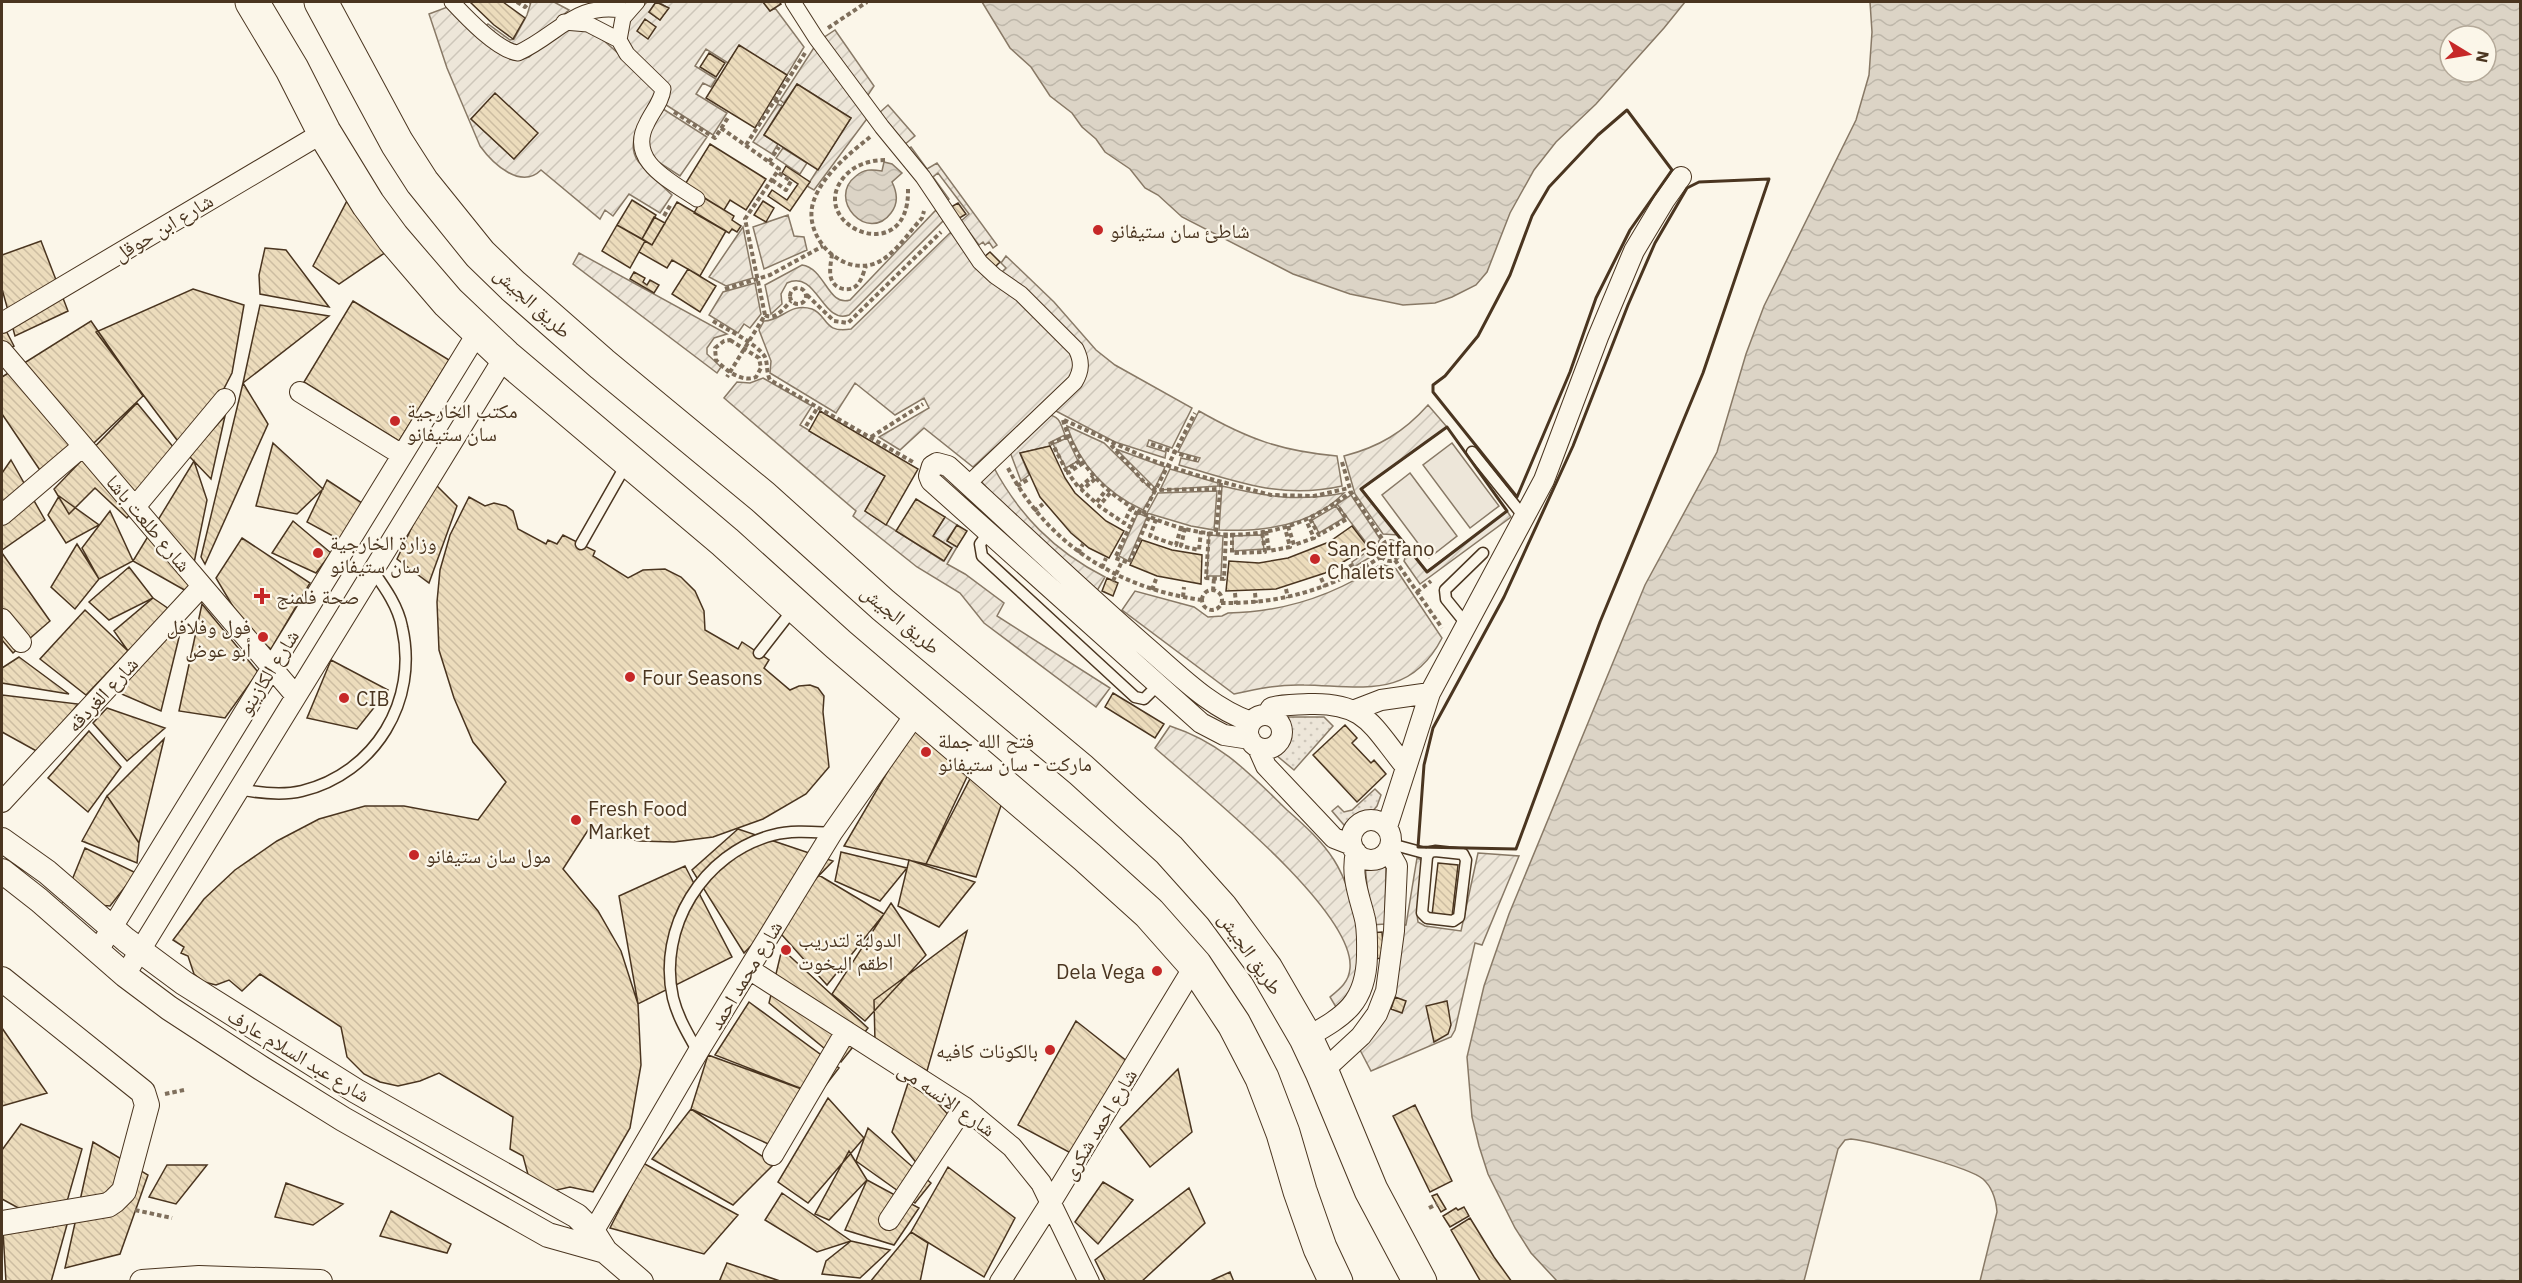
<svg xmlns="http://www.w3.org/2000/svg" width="2522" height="1283" font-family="'IBM Plex Sans','Noto Naskh Arabic',sans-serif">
<defs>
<pattern id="grass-dots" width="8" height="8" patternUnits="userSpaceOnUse" patternTransform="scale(1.5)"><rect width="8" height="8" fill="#ede6d9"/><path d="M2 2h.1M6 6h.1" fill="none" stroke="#cdc6ba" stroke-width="1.8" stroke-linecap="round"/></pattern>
<pattern id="garden-furrows" width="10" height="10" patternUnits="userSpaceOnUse" patternTransform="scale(1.5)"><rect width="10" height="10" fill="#ede6d9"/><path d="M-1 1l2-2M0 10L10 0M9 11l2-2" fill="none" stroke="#cdc6ba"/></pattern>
<pattern id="water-waves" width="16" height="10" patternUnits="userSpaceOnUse" patternTransform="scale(1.5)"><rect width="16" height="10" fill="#dcd4c6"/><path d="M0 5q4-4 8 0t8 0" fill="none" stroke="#beb7aa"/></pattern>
<pattern id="building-back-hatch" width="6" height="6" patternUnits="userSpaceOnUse" patternTransform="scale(1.5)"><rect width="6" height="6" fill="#ecdcbc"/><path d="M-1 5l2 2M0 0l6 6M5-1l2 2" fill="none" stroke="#ccbda1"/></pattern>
</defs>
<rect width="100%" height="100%" fill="#fbf6e9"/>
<path fill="url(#grass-dots)" stroke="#887966" stroke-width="1.5" d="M1287 717H1324L1333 726 1294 770 1276 755C1288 744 1289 732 1287 717Z
M1375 789 1381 795 1377 806 1371 813H1358L1348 826 1344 825 1332 811 1338 806 1344 812 1352 810Z"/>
<path fill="url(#garden-furrows)" stroke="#887966" stroke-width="1.5" fill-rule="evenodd" d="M531 2H554L569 10 523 48 517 49 485 27 488 24 510 40 514 39 527 15Z
M647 2H656L649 12 660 20 668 8 659 2H763L770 11 775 8 804 47 787 75 739 46 728 63 706 49 695 66 716 79 711 87 703 83 696 94 727 113 713 135 663 103 665 81 626 45 628 22Z
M450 6 522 59 529 57 558 31 567 28 595 33 652 83 656 92C647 110 623 141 638 161 647 173 661 184 672 195L660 213 629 194 613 216 605 210 600 219 541 170C521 190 493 164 480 146L447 68 429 14ZM495 94 537 133 514 159 471 119Z
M835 30 874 86 866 98 823 38Z
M815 46 869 116 814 190 807 186 851 118 797 84 784 103 780 100Z
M778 104 782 106 764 135 778 144 772 154 753 142Z
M888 105 915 136 904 145 878 114Z
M660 107 707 137 680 176 649 156V134Z
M911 147 927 169 937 163 997 245 993 248 989 242 985 245 983 242 979 245 961 221 969 214 938 173 933 177 949 199 946 201 908 149Z
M783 148 807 163 800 174 776 158Z
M939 210 944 218 943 221 849 315C822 325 817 269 787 283L781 294 782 304 771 314 765 285 802 265C825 268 828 307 850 300L935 211Z
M788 215 794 236 804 237 807 250 764 269 753 227Z
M743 227 753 278 726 286 709 277Z
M951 232 1073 355 1076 361 1069 380 973 467 924 428 900 450 879 437 929 408 924 398 895 415 855 383 836 413 770 373 771 361 759 330 764 321C782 321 790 302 812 309 828 315 823 334 851 329Z
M579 253 727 334 714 338 707 348V354L721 367 717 373 573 264Z
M1006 256 1054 302 1096 350 1115 365 1192 408 1172 448 1149 440 1147 446 1166 452 1165 458 1115 442 1052 409 1085 367 1001 273 1006 268 1001 263Z
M755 283 761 314 750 328 744 324 738 333 709 315 723 292Z
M763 378 812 406 800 425 885 476 865 511 943 561 951 548 933 536 945 517 957 525 947 540 957 547 947 564 965 574 1004 603 997 616 1110 688 1096 707 984 623 960 593 917 567 853 516 856 511 724 398 737 382 750 383Z
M1428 405 1447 427 1362 489 1398 535 1383 534 1355 494 1344 456C1379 447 1404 432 1428 405Z
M1199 411C1248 439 1281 451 1337 456L1342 486C1281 500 1237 481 1179 465L1181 458 1198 462 1200 458 1178 452Z
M1047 415C1060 415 1061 425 1065 435L1049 443 1050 446 1020 453 1029 475 1021 481 1010 452Z
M1067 426 1104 443 1154 492 1143 510C1106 493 1080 465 1067 426Z
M1067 438 1078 461 1066 468 1053 444Z
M1116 449 1165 467 1155 488Z
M993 466C1019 515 1054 551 1105 577L1094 596 1010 514 980 480Z
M1170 469 1218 483V486L1160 490Z
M1222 486C1269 497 1296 502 1344 493 1312 526 1263 532 1219 530Z
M1217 491 1214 530 1191 526 1147 513 1158 493Z
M1351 495 1380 539 1376 546 1377 553 1354 567 1352 562 1371 549 1337 504Z
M1336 506 1344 518 1319 533 1312 520Z
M1507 511 1511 517 1420 584 1404 561 1408 548 1427 571Z
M1138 513 1147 517 1128 561 1119 556Z
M1209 535 1223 536 1221 576H1207Z
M1262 535 1264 549 1233 551V536Z
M1381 564 1396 569 1442 638C1410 700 1362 686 1304 685 1280 684 1257 689 1234 694L1122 610 1135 591 1194 607 1208 617 1222 616 1228 613C1285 612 1334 596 1381 564Z
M1170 726C1222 743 1249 773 1287 810 1304 825 1322 841 1334 860 1348 882 1354 907 1358 933 1363 962 1358 987 1336 1007L1330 997C1340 989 1349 982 1350 968 1355 910 1199 787 1155 748Z
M1478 853 1519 856 1482 945 1475 943 1455 1030 1451 1037 1371 1071 1360 1050C1395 1013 1400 974 1401 925H1406L1417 858 1424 861 1417 915 1418 922 1425 926 1461 931Z
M1386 862 1385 924 1371 925 1365 865 1375 866Z"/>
<path fill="#ede6d9" stroke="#887966" stroke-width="1.5" d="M1452 443 1499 506 1470 528 1423 465Z
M1410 473 1457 536 1429 558 1382 495Z"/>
<path fill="url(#water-waves)" stroke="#887966" stroke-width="1.5" fill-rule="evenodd" d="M982 2H1685L1664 28 1596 104 1556 142 1534 170 1510 213 1487 272 1476 285 1452 297 1435 303 1403 305 1350 294 1293 274 1182 217 1158 195 1145 188 1130 169 1105 152 1096 139 1082 127 1072 113 1050 96 1031 67 1010 48Z
M1870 2H2520V1281H1980L1997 1212C1996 1200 1993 1188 1983 1179 1969 1167 1874 1142 1851 1139L1845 1140 1838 1149 1804 1281H1557L1531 1253 1515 1228 1488 1174 1479 1146 1472 1117 1467 1057 1484 986 1509 914 1645 585 1717 452 1746 354 1764 306 1856 120 1869 75 1872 32ZM2450 36H2486V72H2450Z
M884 162 892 164 902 173 892 182C897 192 899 203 891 213 868 244 826 199 856 176 864 169 871 169 882 171Z"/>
<path fill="url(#building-back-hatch)" stroke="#4a3520" stroke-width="1.5" d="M470 2H503L525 18 513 39 494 25Z
M656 2 669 8 660 20 649 12Z
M763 2H779L781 4 770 11Z
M645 19 656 27 648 39 637 31Z
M739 45 787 75 755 128 706 98Z
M709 53 725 63 716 77 700 67Z
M797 84 851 118 818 170 764 135Z
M495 93 538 133 514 159 471 119Z
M710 144 766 179 746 210 730 200 724 210 684 186Z
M786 166 810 182 790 211 768 196 772 190 787 200 798 184 782 173Z
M349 197 389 250 339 284 313 266Z
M703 197 734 216 732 220 741 226 737 232 732 229 729 233 694 213Z
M632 200 656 215 642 239 617 225Z
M763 201 774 208 766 222 754 215Z
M677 202 726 231 700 276 672 260 667 268 639 252 645 241 652 245Z
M958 203 966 214 958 219 951 207Z
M654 217 665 223 652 245 642 239Z
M617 225 645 241 630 268 602 251Z
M41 241 68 311 15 336 2 289V255Z
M265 248 286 250 329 307 260 294 259 275Z
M990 252 1000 262 994 268 984 257Z
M688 269 716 286 700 312 672 294Z
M634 272 645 278 643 282 647 285 650 280 659 285 654 293 630 279Z
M193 289 244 305 232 373 189 456 96 332Z
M353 301 449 360 399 441 304 382Z
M260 305 329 316 243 383Z
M91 321 143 396 50 485 2 414V377Z
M2 323 14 346 2 351Z
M243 383 268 424 205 564 201 557Z
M137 403 179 454 127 518 95 488 69 514 54 489Z
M820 411 918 469 886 525 865 511 885 476 809 431Z
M225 416 211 479 189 456Z
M273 443 323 489 297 514 256 506Z
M1050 446 1065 478 1075 493 1106 521 1124 531 1109 558 1089 548 1071 533 1040 497 1020 453Z
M11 460 45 520 2 550V473Z
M194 461 207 500 188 592 133 561Z
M327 480 362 503 342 541 307 522Z
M433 482 457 506 429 583 397 559Z
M59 496 99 525 66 543 48 515Z
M469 497 485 506 494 503 506 506 513 511 518 529 546 544 548 540 557 544 563 535 595 551 593 556 628 578 643 570 665 569 681 577 695 591 704 611 705 630 738 649 742 642 769 660 764 668 790 690 799 686 810 685 818 688 824 696 823 712 829 767 806 794 763 819 713 837 674 842 639 841 603 834 590 827 563 869 598 911 621 951 638 1004 641 1065 630 1128 593 1192 570 1187 548 1192 530 1182 523 1156 510 1149 513 1117 439 1073 420 1081 398 1086 380 1082 364 1074 347 1057 341 1027 260 974 242 991 229 980 216 985 204 982 194 974 188 956 181 953 184 947 173 940 204 899 235 870 277 841 319 819 365 806H404L478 820 506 782 473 742 454 698 439 650 437 602 440 570 450 535Z
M916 499 945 517 933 536 952 548 944 561 896 531Z
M110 511 133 561 99 579 82 548Z
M293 521 331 553 316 573 272 553Z
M957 525 967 531 957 547 947 541Z
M1352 526 1368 547 1325 573 1276 589 1226 591 1229 561 1259 563 1288 558 1329 542Z
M242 538 310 583 271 649 248 632 216 578Z
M1142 540 1172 550 1202 555 1201 584 1157 576 1130 565Z
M77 544 99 579 75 609 51 587Z
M2 553 50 621 13 653 2 640Z
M129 567 153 598 109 620 89 602Z
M1107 578 1118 583 1113 596 1102 591Z
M153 598 172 611 128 651 114 631Z
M202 604 258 672 225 718 179 711Z
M85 610 128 651 86 695 40 659Z
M183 621 161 711 117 692Z
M19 657 69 694 2 683V668Z
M331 660 388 690 357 729 307 718Z
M1113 693 1164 724 1155 738 1105 707Z
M2 695 78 704 40 753 2 732Z
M107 708 165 728 127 761 93 723Z
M919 718 973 764 926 864 844 846Z
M1345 725 1357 738 1352 743 1371 763 1374 760 1386 774 1357 802 1313 755Z
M89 731 121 767 88 812 48 778Z
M164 739 139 843 107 796Z
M973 773 1003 800 976 877 926 864Z
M107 796 139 843 137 863 82 841Z
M738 829 833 861 744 953 692 870Z
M85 848 136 873 110 906 63 902Z
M841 852 907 868 880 901 835 881Z
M909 860 975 882 939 927 898 906Z
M1438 863 1458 865 1452 917 1432 915Z
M685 866 732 957 638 1004 619 896Z
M817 874 884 914 827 985 781 934Z
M891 903 926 955 865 1021 832 994Z
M967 931 927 1071 875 1042 874 1000Z
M1382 932 1384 958 1372 959 1370 933Z
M782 949 868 1028 841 1062 769 1003Z
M1395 997 1406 1001 1402 1013 1391 1009Z
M1447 1001 1451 1025 1448 1034 1434 1042 1426 1006Z
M749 1002 839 1068 818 1095 715 1055Z
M1076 1021 1133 1066 1082 1159 1018 1125Z
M2 1028 47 1093 2 1106Z
M708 1055 818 1095 786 1152 691 1109Z
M1178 1069 1192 1132 1150 1167 1120 1128Z
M911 1074 954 1121 926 1175 892 1132Z
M828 1098 864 1138 808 1203 778 1182Z
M1415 1105 1452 1181 1430 1192 1393 1116Z
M691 1109 774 1164 733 1205 652 1159Z
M21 1124 82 1149 68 1198 53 1227 2 1199V1150Z
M868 1128 931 1183 915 1203 856 1161Z
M93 1142 148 1175 120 1254 65 1268Z
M849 1151 867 1180 829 1220 815 1214Z
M643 1163 738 1215 704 1254 610 1228Z
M167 1165H207L176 1204 149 1197Z
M948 1167 1015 1218 984 1277 911 1232Z
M867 1180 919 1208 894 1245 845 1230Z
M1103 1182 1133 1200 1098 1244 1075 1222Z
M286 1183 343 1204 313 1225 275 1217Z
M1189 1188 1205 1223 1141 1282H1106L1095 1260Z
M782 1193 851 1241 817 1252 765 1220Z
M1437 1194 1446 1209 1441 1212 1432 1196Z
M1464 1207 1469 1216 1450 1227 1443 1216 1456 1208 1458 1210Z
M391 1211 451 1244 447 1253 380 1236Z
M1470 1218 1494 1257 1512 1282H1481L1451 1230Z
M68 1221 51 1282H6L3 1231Z
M911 1232 928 1243 920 1282H870Z
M851 1241 890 1250 860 1278 822 1274 826 1261Z
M727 1263 783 1282H719Z
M1230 1272 1234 1282H1208Z"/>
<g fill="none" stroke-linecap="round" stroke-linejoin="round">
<defs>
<path id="service" d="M1472 452 1525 518
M988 533 980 544 982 556 1135 697 1144 699 1158 685
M581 544 627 463
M1467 625 1446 599 1445 590 1483 553
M759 653 794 608
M239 789C259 793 281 796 302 791 375 773 419 701 402 627 398 606 385 588 373 571
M1391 844 1428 854
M1435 851 1463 854 1466 860 1459 917 1453 921 1427 918 1422 913 1427 857 1430 852Z
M698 1052C688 1034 678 1018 673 998 657 928 703 853 773 835 792 830 812 832 832 833"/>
<path id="pedestrian" d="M452 2C466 17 498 51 518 53 560 34 575 0 628 11
M637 2 623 18 619 40 627 54 663 89C662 101 652 112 647 123 626 161 671 181 697 199
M793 2 816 38 882 127 923 177 980 262 995 276 1021 294 1076 349C1082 361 1082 370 1075 382L968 484
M564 22 588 24 619 40"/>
<path id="minor" d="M2 323 324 132
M2 351 296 696
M300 392 402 455
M135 507 225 399
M2 515 83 446
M2 619 21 642
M1355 710 1381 700 1430 693
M1267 715 1271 708C1283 704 1296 705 1309 704 1366 702 1372 726 1405 766
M1248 732a17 17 0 1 1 34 0a17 17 0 1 1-34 0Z
M1250 739 1224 735 1201 723 931 481 929 476 932 466 937 463 948 466C1014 526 1077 587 1144 645 1178 674 1209 707 1251 722
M1258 748 1266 766 1334 838 1352 845
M2 802 202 586
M1351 840a20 20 0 1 1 40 0a20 20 0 1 1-40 0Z
M1387 827 1430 693 1544 480 1598 337 1634 251 1664 201 1681 177
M97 952 478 332
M749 969 964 1107 1012 1147 1041 1183 1089 1282
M125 975 505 356
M1306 1038C1344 1016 1366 1004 1367 956 1367 942 1368 928 1364 915 1358 893 1351 874 1356 852
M1322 1072 1361 1036 1377 1014 1386 991 1394 931 1397 866 1388 850
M773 1155 846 1031
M889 1220 964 1107
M586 1244 698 1052 832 833 917 712
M1000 1282 1051 1202 1195 965"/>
<path id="tertiary" d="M2 840 47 872 126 940 184 983 356 1091 577 1216 593 1232 605 1251 641 1282
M2 871 39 900 125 975 169 1008 261 1068 343 1119 548 1235 605 1251
M2 979 143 1092 147 1105 124 1191 114 1201 108 1205 2 1223
M142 1282 199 1278 320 1282"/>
<path id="trunk" d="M252 2 292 69 324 132 368 204 393 238 448 302 505 356 725 542 838 644 1087 857 1149 913 1195 965 1234 1024 1262 1078 1283 1133 1300 1191 1320 1248 1336 1282
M321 2 397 143 422 182 480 254 513 286 602 364 763 497 883 605 1081 770 1169 850 1221 908 1266 969 1306 1038 1322 1072 1371 1190 1420 1282"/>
</defs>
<use href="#service" stroke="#4a3520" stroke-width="13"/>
<use href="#pedestrian" stroke="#4a3520" stroke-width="17"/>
<use href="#minor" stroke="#4a3520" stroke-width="22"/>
<use href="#tertiary" stroke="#4a3520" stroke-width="26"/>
<use href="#trunk" stroke="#4a3520" stroke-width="35"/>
<path stroke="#7f6f5c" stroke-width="4" stroke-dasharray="4.5 3" stroke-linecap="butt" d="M517 2 525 7 529 2
M828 28 867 2
M775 100 782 104
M674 112 715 138 729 116
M721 128 779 169 745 219 765 315 727 377
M870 137C849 154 821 176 813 203 803 237 842 277 876 263 894 256 909 232 922 218L924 211
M746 145 805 53
M885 160C870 160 854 165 844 177 804 225 910 271 908 189
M769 162 779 147
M772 180 786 190 791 181 777 172
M664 216 671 204
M832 254C831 262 829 271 831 278 834 290 851 293 858 284 862 279 864 271 866 266
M790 296a8 8 0 1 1 16 0a8 8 0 1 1-16 0Z
M725 289 770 275 823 246
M807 295 834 321 848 323 941 232
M765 315C775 321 784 308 791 301
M713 321C726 329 758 344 765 357 768 364 766 372 770 380L913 462
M730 340 759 358 761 368 756 377C742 383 725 370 716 360L715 348 724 341Z
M1063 420C1089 510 1196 552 1282 528 1308 521 1329 508 1351 492
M1064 420 1151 460 1196 475 1271 495 1314 496 1349 488
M806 426 818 407
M1068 436 1052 443 1066 470 1081 460
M871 437 923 404
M1151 444 1197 460
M1111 445 1144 482 1156 490 1220 489
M1342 462 1351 492 1385 543
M1083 463 1068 473 1079 488 1093 476
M1008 468C1047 544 1119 589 1202 600
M1095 479 1082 490 1096 503 1106 490
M1017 486 1029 479
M1110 493 1099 506 1124 523 1131 508
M1034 511 1043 504
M1137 511 1115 558 1129 563 1149 517
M1143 514 1195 413
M1156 519 1150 536 1176 545 1181 527
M1310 519 1319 535 1347 519 1336 504
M1288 526 1294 545 1314 538 1306 520
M1185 528 1181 546 1199 550 1201 531
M1266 531 1269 551 1290 547 1285 528
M1209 532 1206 578 1224 579 1226 533
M1216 532 1221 482
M1232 533V553L1265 552 1262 532
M1380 551a10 10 0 1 1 20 0a10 10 0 1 1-20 0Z
M1078 553 1083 544
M1395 560 1442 628
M1350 564 1355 573
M1102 568 1106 558
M1321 578 1325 587
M1113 581 1122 561
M1286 589 1288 598
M1152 590 1156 579
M1202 600a10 10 0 1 1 20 0a10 10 0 1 1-20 0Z
M1213 591 1214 578
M1417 592 1431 581
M1235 593 1236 604
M1255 593 1256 603
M1183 597 1184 587
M1221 603C1281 604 1332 589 1382 556
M165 1094 184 1090
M1429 1208 1437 1204
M135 1210 172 1218"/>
<use href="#service" stroke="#fbf6e9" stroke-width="10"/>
<use href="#pedestrian" stroke="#fbf6e9" stroke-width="15"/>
<use href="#minor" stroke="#fbf6e9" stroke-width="20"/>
<use href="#tertiary" stroke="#fbf6e9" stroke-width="24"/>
<use href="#trunk" stroke="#fbf6e9" stroke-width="33"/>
<path stroke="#4a3520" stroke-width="3" d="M1627 110 1672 170 1630 230 1596 298 1570 372 1517 497 1433 392V385L1445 376 1478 336 1510 275 1532 216 1549 187 1598 135Z
M1769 179 1703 373 1600 622 1516 849 1418 847 1424 765 1433 728 1504 597 1573 446 1628 305 1655 243 1687 188 1699 182Z
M1447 427 1507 511 1427 572 1361 489Z"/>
</g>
<g fill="#c62828" stroke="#fbf6e9" stroke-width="2">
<circle cx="1098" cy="230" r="6"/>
<circle cx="395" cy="421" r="6"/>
<circle cx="318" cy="553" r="6"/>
<circle cx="1315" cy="559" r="6"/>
<path d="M259 587h6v6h6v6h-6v6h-6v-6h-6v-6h6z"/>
<circle cx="263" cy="637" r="6"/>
<circle cx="630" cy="677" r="6"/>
<circle cx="344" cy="698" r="6"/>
<circle cx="926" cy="752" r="6"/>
<circle cx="576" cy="820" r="6"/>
<circle cx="414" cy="855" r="6"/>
<circle cx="786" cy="950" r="6"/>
<circle cx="1157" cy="971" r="6"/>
<circle cx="1050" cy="1050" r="6"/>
</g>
<g text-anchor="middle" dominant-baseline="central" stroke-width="4.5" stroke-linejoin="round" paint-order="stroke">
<g font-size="20" fill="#4a3520" stroke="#fbf6e9">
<text transform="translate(163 227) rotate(-31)">شارع ابن حوقل</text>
<text transform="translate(533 302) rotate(42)">طريق الجيش</text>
<text transform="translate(149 523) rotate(50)">شارع طلعت باشا</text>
<text transform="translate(901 619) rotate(40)">طريق الجيش</text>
<text transform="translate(268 672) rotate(-58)">شارع الكازينو</text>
<text transform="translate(102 694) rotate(-47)">شارع الغردقه</text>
<text transform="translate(1251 953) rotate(55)">طريق الجيش</text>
<text transform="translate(745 975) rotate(-59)">شارع محمد احمد</text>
<text transform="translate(299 1055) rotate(31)">شارع عبد السلام عارف</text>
<text transform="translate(947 1099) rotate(35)">شارع الانسه مى</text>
<text transform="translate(1099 1124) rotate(-59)">شارع احمد شكرى</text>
</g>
<g font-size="20" fill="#4a3520" stroke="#fbf6e9" text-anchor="start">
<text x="1110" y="230">شاطئ سان ستيفانو</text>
<text x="407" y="410">مكتب الخارجية<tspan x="407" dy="23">سان ستيفانو</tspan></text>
<text x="330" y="542">وزارة الخارجية<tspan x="330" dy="23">سان ستيفانو</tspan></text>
<text x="1327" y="548">San Setfano<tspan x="1327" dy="23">Chalets</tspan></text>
<text x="276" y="596">صحة فلمنج</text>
<text x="251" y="626" text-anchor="end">فول وفلافل<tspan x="251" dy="23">أبو عوض</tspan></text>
<text x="642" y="677">Four Seasons</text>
<text x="356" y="698">CIB</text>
<text x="938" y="740">فتح الله جملة<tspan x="938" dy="23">ماركت - سان ستيفانو</tspan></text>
<text x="588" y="808">Fresh Food<tspan x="588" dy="23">Market</tspan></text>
<text x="426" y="855">مول سان ستيفانو</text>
<text x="798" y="939">الدولبة لتدريب<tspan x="798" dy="23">اطقم اليخوت</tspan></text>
<text x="1145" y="971" text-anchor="end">Dela Vega</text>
<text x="1038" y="1050" text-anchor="end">بالكونات كافيه</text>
</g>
</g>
<rect width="2522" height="1283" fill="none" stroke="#4a3520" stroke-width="6"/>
<g transform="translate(2468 54) rotate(101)"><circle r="28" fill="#fbf6e9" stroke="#b4a999" stroke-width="1.5"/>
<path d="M0-4.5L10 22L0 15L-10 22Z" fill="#c62828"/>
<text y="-9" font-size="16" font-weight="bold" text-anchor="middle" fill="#4a3520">N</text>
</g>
</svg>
